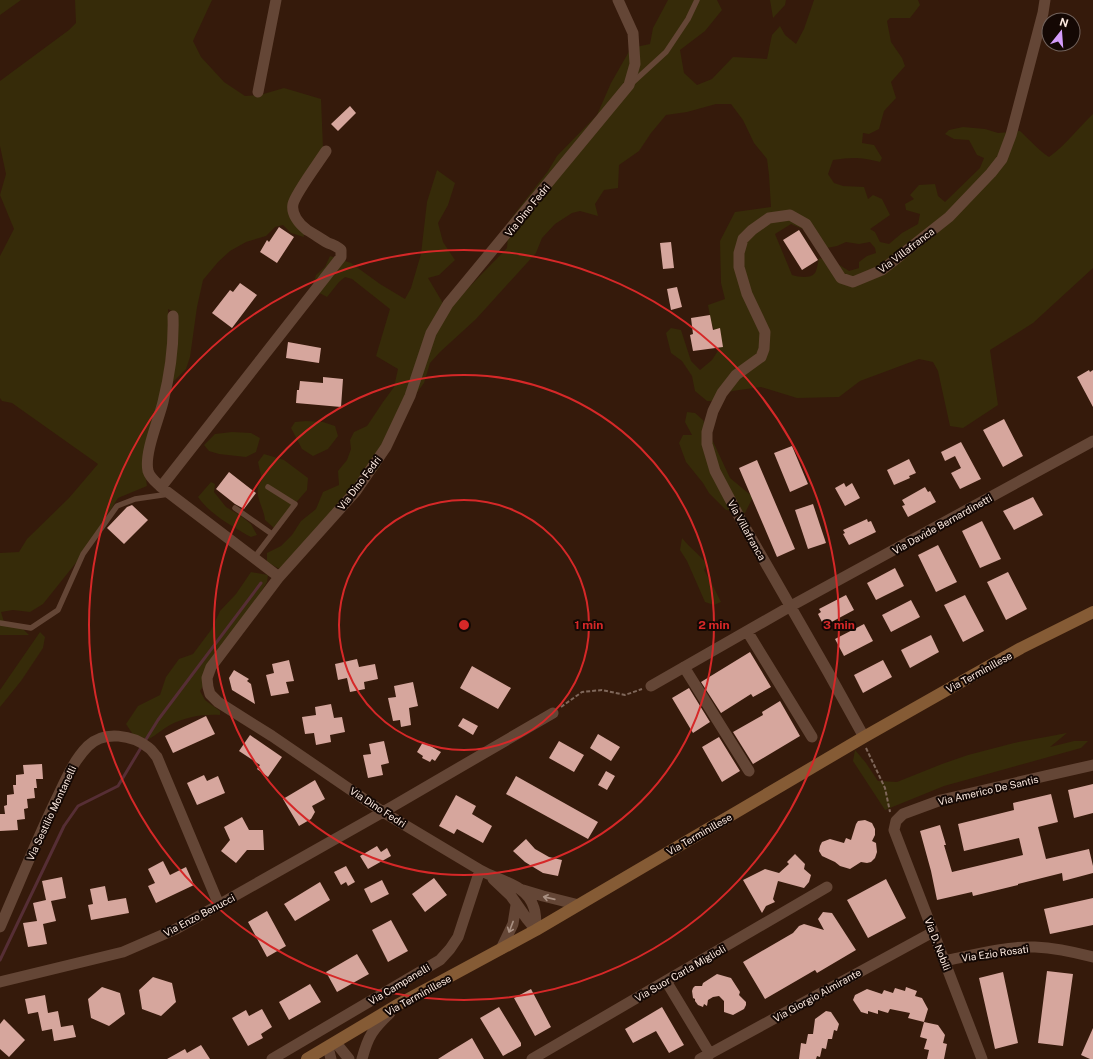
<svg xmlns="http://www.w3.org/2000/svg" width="1093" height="1059" font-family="'Public Sans',sans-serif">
<rect width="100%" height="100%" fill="#351a0b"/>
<path fill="#362b09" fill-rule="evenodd" d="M0 0H21L0 15Z
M75 0H212L193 41 201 57 224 82 245 96 260 95 284 88 321 99 323 148 292 199 303 229 304 237 291 233 283 225 275 227 266 236 246 242 230 251 218 262 203 280 197 307 190 357 186 369 171 384 174 312 168 309 169 335 162 388 145 472 147 486 118 498 83 554 43 604 30 612 13 610 1 612 4 622 19 625 29 635H0V553L19 552 27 539 69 498 98 464 12 403 2 401 0 398V256L14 229 0 195 6 174 0 146V81L69 30 76 23Z
M668 0H717L722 10 705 31 680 50 684 73 697 85 712 79 733 57 767 59 772 35 780 26 785 35 796 44 804 29 814 0H918L920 5 910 18H890L887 21 891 42 902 58 905 66 891 82 896 98 884 111 879 129 869 134 863 133 862 143 874 145 882 158 880 162C861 157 852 157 833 160L828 174 834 183 843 186 864 187 868 199 873 195 882 199 890 215 870 229 875 232 880 242 889 244 902 233 918 224 920 214 906 210 905 204 914 199 910 195 919 185 935 184 938 196 945 202 980 168 984 158 977 155 969 140 954 139 945 134 949 130 963 127 985 129 998 133 1020 131C1030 140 1038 150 1049 157 1066 145 1078 128 1093 114V268L1033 323 990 350 998 405 963 428 950 426 938 371 933 362 919 359 860 381 839 397 797 398 761 387 732 391 714 401H707L695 391 692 376 682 361 671 353 666 333 671 328 681 330 691 361 700 370 712 360 721 346 711 322 708 305 725 299 721 283 720 241 735 212 771 207 769 175 767 159 754 143 743 120 731 104H716L687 112 666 115 651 133 639 151 619 165 618 188 604 190 595 204 598 216 580 211 572 213 555 224 542 238 536 253 476 319 440 352 430 363 424 383 403 411 383 443 380 467 371 477 283 571 267 562V553L281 546 292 535 301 521 316 509 323 492 339 485 338 471 347 460 351 449 350 440 354 432 367 426 383 402 394 387 398 369 376 356 390 309 352 279 345 277 339 282 327 297 312 289 316 275 325 267 330 256 351 263 380 284 405 299 411 288 421 254 427 202 437 170 455 183 448 205 438 223 443 242 455 260 439 275 428 278 447 310 507 248 509 221 548 171 557 156 597 115 611 83 631 48 650 44 653 28ZM791 224 803 229 827 248 837 246 846 242 859 244 870 242 875 248 876 253 867 256 859 262V268L849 271 833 261 819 258C818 262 817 270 815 273 810 279 799 277 792 275L775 234Z
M770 0H786L785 5 773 18Z
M687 412 695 413 703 420 730 478 753 497 745 513 726 510 709 493 703 483 686 462 679 443 683 435H692L685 422Z
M306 421 323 422 335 426 338 436 328 449 313 456 302 449 291 428 295 422Z
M232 432 251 433 260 438 256 452 246 457 219 454 209 451 204 445 215 434Z
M264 454 284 460 308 478 307 490 274 528 265 520C264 506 251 493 262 480L258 462Z
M211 482 215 484 214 492 226 507 241 516 251 524 257 535 251 537 247 535C230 525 210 514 198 497Z
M682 538C690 548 699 554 707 564L704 570 711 582 721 602 714 605 705 602 687 561 680 550Z
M251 572 268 575 267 582 200 691 205 700 220 711V715C203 714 185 717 170 725 163 729 156 735 149 739L134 736 126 724 138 706 160 695 166 677 179 659 193 654 211 630 220 611 236 594Z
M40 632 45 637 43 648 21 681 0 707V690Z
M1067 733 1050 747 1074 741H1088L1081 748 944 786 885 810 853 761 855 750 866 763 878 781 897 782 942 764 968 755 1014 743Z"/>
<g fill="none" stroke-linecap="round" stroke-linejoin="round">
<path stroke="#562e35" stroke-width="3" d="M145 741 158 720 261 583
M0 960 64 826 78 806 118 786 142 746"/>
</g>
<path fill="#d6a69d" d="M350 106 356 113 338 131 331 124Z
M279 227 294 237 277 263 260 252 267 240 269 242Z
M799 230 818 260 802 270 783 240Z
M671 242 674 268 663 269 660 243Z
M240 283 257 295 232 328 212 313 230 290 233 292Z
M677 287 682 307 671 310 667 289Z
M710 315 713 330 720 328 723 347 693 351 690 335 693 334 691 318Z
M288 342 321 348 319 363 286 358Z
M1089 370 1090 372 1093 370V407L1077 377Z
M323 377 343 379 341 407 296 403 297 390H299L300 381 323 383Z
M1004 419 1023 456 1003 467 983 430Z
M961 442 981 479 960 489 951 473 961 468 955 456 945 461 941 452Z
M792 446 808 484 790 492 774 453Z
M909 459 916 473 909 476 910 478 894 485 887 470Z
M757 460 795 549 777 557 739 468Z
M229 472 256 493 244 509 235 504 216 489Z
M844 483 846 487 852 483 860 498 845 506 835 488Z
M925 487 928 492 930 491 936 502 908 517 902 506 905 505 902 500Z
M1033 497 1043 515 1014 530 1003 511Z
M813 504 826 543 808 549 795 510Z
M132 505 148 520 124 544 107 528 127 507Z
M867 519 868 522 871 521 876 532 849 545 843 534 845 533 843 530Z
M982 521 1001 559 980 568 962 531Z
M938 545 957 582 936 592 918 555Z
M895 568 904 586 876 600 867 583Z
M1008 572 1027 609 1006 620 987 582Z
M846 595 854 610 824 626 818 614 821 612 819 609Z
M965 595 984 631 963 642 944 605Z
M911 600 920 617 891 632 882 615Z
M864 624 873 641 844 656 835 639Z
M931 635 939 652 910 668 901 650Z
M750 652 771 687 753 697 751 694 721 713 701 682Z
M357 659 359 667 375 664 378 679 364 682 365 689 350 692 347 678 338 680 335 664Z
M289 660 294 681 286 682 289 693 271 696 266 675 274 673 272 664Z
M883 660 892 677 863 693 854 675Z
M472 666 511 688 498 709 460 688Z
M234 670 249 679 247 681 251 684 255 704 232 690 229 678Z
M413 682 418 706 409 708 411 725 401 727 400 720 393 721 388 698 396 697 394 686Z
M689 688 710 722 693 733 672 698Z
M780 701 800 736 753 764 733 732 763 715 762 712Z
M331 704 334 718 342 717 345 732 330 735 331 742 316 745 314 733 305 734 302 717 316 715 315 707Z
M206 716 215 734 173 753 165 736Z
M463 718 478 726 473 735 458 726Z
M598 734 620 747 611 761 590 748Z
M250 735 282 757 268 777 257 769 260 765 239 751Z
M719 737 740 771 722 782 702 747Z
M384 741 389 763 381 765 383 775 368 778 363 755 371 754 369 744Z
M559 741 584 755 574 772 549 758Z
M423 742 441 752 435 761 432 759 430 762 422 758 423 756 417 752Z
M42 764 43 779H36L37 788H34L35 798 27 799 28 808 24 809 25 819 17 820 18 830 0 831V814H5L4 806 7 805V795L14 794 13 785H16V775L24 774 23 765Z
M606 771 615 776 607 790 598 785Z
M204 775 207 781 218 776 225 793 197 805 187 783Z
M516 776 598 822 588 839 506 794Z
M315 780 325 799 312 806 315 812 311 819 299 826 283 799Z
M1093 784V813L1074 818 1068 790Z
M1051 794 1058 822 1038 827 1046 859 1089 849 1093 866V873L1063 881 1062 873 1018 884V885L973 896 972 892 937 900 931 871 920 831 940 825 946 845H944L952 872 1023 855 1019 838 964 851 958 824 1014 810 1013 803Z
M456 795 476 806 472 814 492 826 483 843 457 829 454 834 439 826Z
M242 817 249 830H263L264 850H247L236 863 221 851 230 840 224 827Z
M865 820 872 823 875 829V835L872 841 876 843 877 852 875 858 871 862 867 863 861 862 850 869 840 866 835 862 822 856 819 851 820 846 822 842 830 839 844 843 846 838 851 840 856 824 858 821Z
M526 839 535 849 549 857 562 860 558 876 543 873 525 862 513 851Z
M377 846 381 852 387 848 391 856 368 869 360 856Z
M795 854 805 864 804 869 811 875 809 882 804 888 778 881 773 899 775 902 766 906 762 913 743 880 765 869 779 873 789 864 787 862Z
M163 861 170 875 186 867 194 885 156 903 148 886 155 883 148 869Z
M346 866 355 882 348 886 346 882 341 885 334 872Z
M62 877 66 898 51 901 56 921 43 924 47 944 28 947 23 923 37 921 33 903 46 900 42 881Z
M434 878 447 895 425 912 412 894Z
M886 879 906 918 868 938 847 900Z
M382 880 389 894 371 903 364 889Z
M320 882 330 900 295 921 284 904Z
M105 886 108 901 126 898 129 913 91 920 88 905 93 904 90 889Z
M1093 898V925L1050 934 1044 909Z
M267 911 286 946 267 957 248 922Z
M823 912 832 913 856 950 817 973 815 970 765 999 743 962 793 933 799 926 804 924 824 930 818 919Z
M391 920 408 951 388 962 372 930Z
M357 954 369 974 337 992 326 972Z
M1047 971 1073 974 1063 1046 1038 1043Z
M1003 972 1018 1043 995 1049 979 978Z
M717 974 731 978 740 992 739 995 746 1002V1005L744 1009 733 1015 724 1012V1001L719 996 713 997 708 1000 707 1006 704 1004 703 1007 698 1005 695 1001V999L693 998 692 991 693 988 695 986H702L703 983Z
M153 977 172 983 176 1002 161 1016 142 1009 139 990Z
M310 984 321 1002 289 1020 279 1002Z
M102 987 120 993 125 1014 109 1026 91 1018 88 999Z
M906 987 917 991 915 996 922 998 928 1009 924 1022 938 1025 945 1035 943 1043 947 1044 944 1059H927L929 1050 924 1049 927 1039 920 1037 924 1022 908 1018 910 1013 890 1009 888 1013 878 1010V1014L868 1011V1014L861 1012 853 1000 855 995 867 989 882 994 884 990 893 993 895 988 905 991Z
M531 989 551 1027 535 1036 514 998Z
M45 995 48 1013 58 1011 61 1027 73 1025 76 1037 54 1041 52 1029 42 1031 38 1012 28 1014 25 999Z
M499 1007 521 1043V1046L503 1056 480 1018Z
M662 1007 684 1045 669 1053 656 1031 633 1043 625 1029Z
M262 1009 272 1027 261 1034 263 1038 248 1046 232 1018 246 1010 249 1016Z
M826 1011 831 1012 839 1024 837 1031 834 1030 832 1039H828L826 1049 822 1048 820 1057 817 1056 816 1059H799L801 1043 806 1044 808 1034H813L815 1019Z
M4 1019 25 1040 9 1057 0 1049V1024Z
M1093 1028V1059H1090L1081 1055Z
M472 1038 484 1059H438L449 1052Z
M201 1045 210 1059H167L185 1049 187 1053Z"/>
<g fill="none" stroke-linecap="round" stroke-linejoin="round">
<path stroke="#7f675a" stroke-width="2" stroke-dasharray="4 2" stroke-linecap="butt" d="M561 707 582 692 602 690 625 695 642 689
M866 748 885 788 890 812"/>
<path stroke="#644636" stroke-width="5.5" d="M631 84 666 52 688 19 697 0
M235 508 272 534
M254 558 295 504 268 487
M0 623 31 628 58 610 83 554 117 506 135 499 169 494"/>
<path stroke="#644636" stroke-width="11" d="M258 92 276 0
M173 316C174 344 170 374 163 402 159 419 144 453 148 471 150 478 156 482 161 487L279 577
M161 487 341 257V250C337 246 334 245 328 243 321 239 314 234 307 230 299 224 291 214 293 204 295 194 319 162 326 151
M747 631 812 737
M684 667 749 771
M651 686 791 606 1093 441
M864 737 828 672 742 522 715 471 707 444V432L713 411 722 393 736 375 761 357 764 349 765 332 747 294 739 267V253L743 239 752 230 769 218 790 215 806 224 841 278 853 282 882 270 949 217 991 173 1002 159 1011 135 1043 13 1045 0
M493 879 511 896 527 919 536 930
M523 890 543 896 579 905
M0 927C18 886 35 844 54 804 64 784 72 762 88 746 104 730 133 735 149 748 152 750 154 754 157 757L219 905
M536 930C536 923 536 914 534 908 527 884 499 881 480 870L383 812 272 736 218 702 210 694 208 687 207 678 211 667 279 577 356 491 386 447 410 396 431 333 448 304 629 85 635 64 633 33 618 0
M501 949 513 924 516 905
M944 961C973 955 1007 946 1035 947 1055 948 1074 952 1093 957
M666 981 710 1054
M0 982 123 952 176 929 383 812 553 713
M336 1043 349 1059
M328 1047 331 1059
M272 1059 440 960 450 949 458 937 480 870
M362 1059C368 1036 373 1029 390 1013
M532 1059 827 887
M700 1059 933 932
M982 1059 894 830 896 821 903 814 941 800 1093 765"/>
<path stroke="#855b35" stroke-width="12" d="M307 1059 399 1004 536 930 864 737 1021 648 1093 612"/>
</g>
<defs><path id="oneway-shaft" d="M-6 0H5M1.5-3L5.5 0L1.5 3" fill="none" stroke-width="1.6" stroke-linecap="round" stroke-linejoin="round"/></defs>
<g stroke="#a99082">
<use href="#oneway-shaft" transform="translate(549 898) rotate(-167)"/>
<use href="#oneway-shaft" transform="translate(511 927) rotate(111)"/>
</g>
<g fill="none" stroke="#d62828" stroke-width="2">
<circle cx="464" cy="625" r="125"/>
<circle cx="464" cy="625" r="250"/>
<circle cx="464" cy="625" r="375"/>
</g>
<g text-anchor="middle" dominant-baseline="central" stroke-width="4" stroke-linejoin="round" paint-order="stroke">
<g font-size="10" fill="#fdeae0" stroke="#140804">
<text transform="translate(527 210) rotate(-51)">Via Dino Fedri</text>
<text transform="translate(906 250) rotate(-37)">Via Villafranca</text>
<text transform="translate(359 483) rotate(-53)">Via Dino Fedri</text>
<text transform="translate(942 524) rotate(-29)">Via Davide Bernardinetti</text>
<text transform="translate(747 530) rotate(61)">Via Villafranca</text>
<text transform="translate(979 672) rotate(-29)">Via Terminillese</text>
<text transform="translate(988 790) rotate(-13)">Via Americo De Santis</text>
<text transform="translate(378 807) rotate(33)">Via Dino Fedri</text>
<text transform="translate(51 813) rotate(-65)">Via Sestilio Montanelli</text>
<text transform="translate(699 834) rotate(-30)">Via Terminillese</text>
<text transform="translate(199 915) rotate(-28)">Via Enzo Benucci</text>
<text transform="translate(938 944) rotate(69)">Via D. Nobili</text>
<text transform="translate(995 953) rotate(-8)">Via Ezio Rosati</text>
<text transform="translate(680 973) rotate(-30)">Via Suor Carla Miglioli</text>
<text transform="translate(399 984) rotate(-31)">Via Campanelli</text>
<text transform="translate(418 995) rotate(-29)">Via Terminillese</text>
<text transform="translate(817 995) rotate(-29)">Via Giorgio Almirante</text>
</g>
</g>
<circle cx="464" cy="625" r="6" fill="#d62828" stroke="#140804" stroke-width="2"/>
<g font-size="12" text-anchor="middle" font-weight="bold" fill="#d62828" stroke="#140804" stroke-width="4" stroke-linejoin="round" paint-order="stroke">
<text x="589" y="629">1 min</text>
<text x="714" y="629">2 min</text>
<text x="839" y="629">3 min</text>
</g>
<g transform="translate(1061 32) rotate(17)"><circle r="19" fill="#140804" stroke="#71625c"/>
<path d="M0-3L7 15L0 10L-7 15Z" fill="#d49cfb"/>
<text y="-6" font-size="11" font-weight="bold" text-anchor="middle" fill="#fdeae0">N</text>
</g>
</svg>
